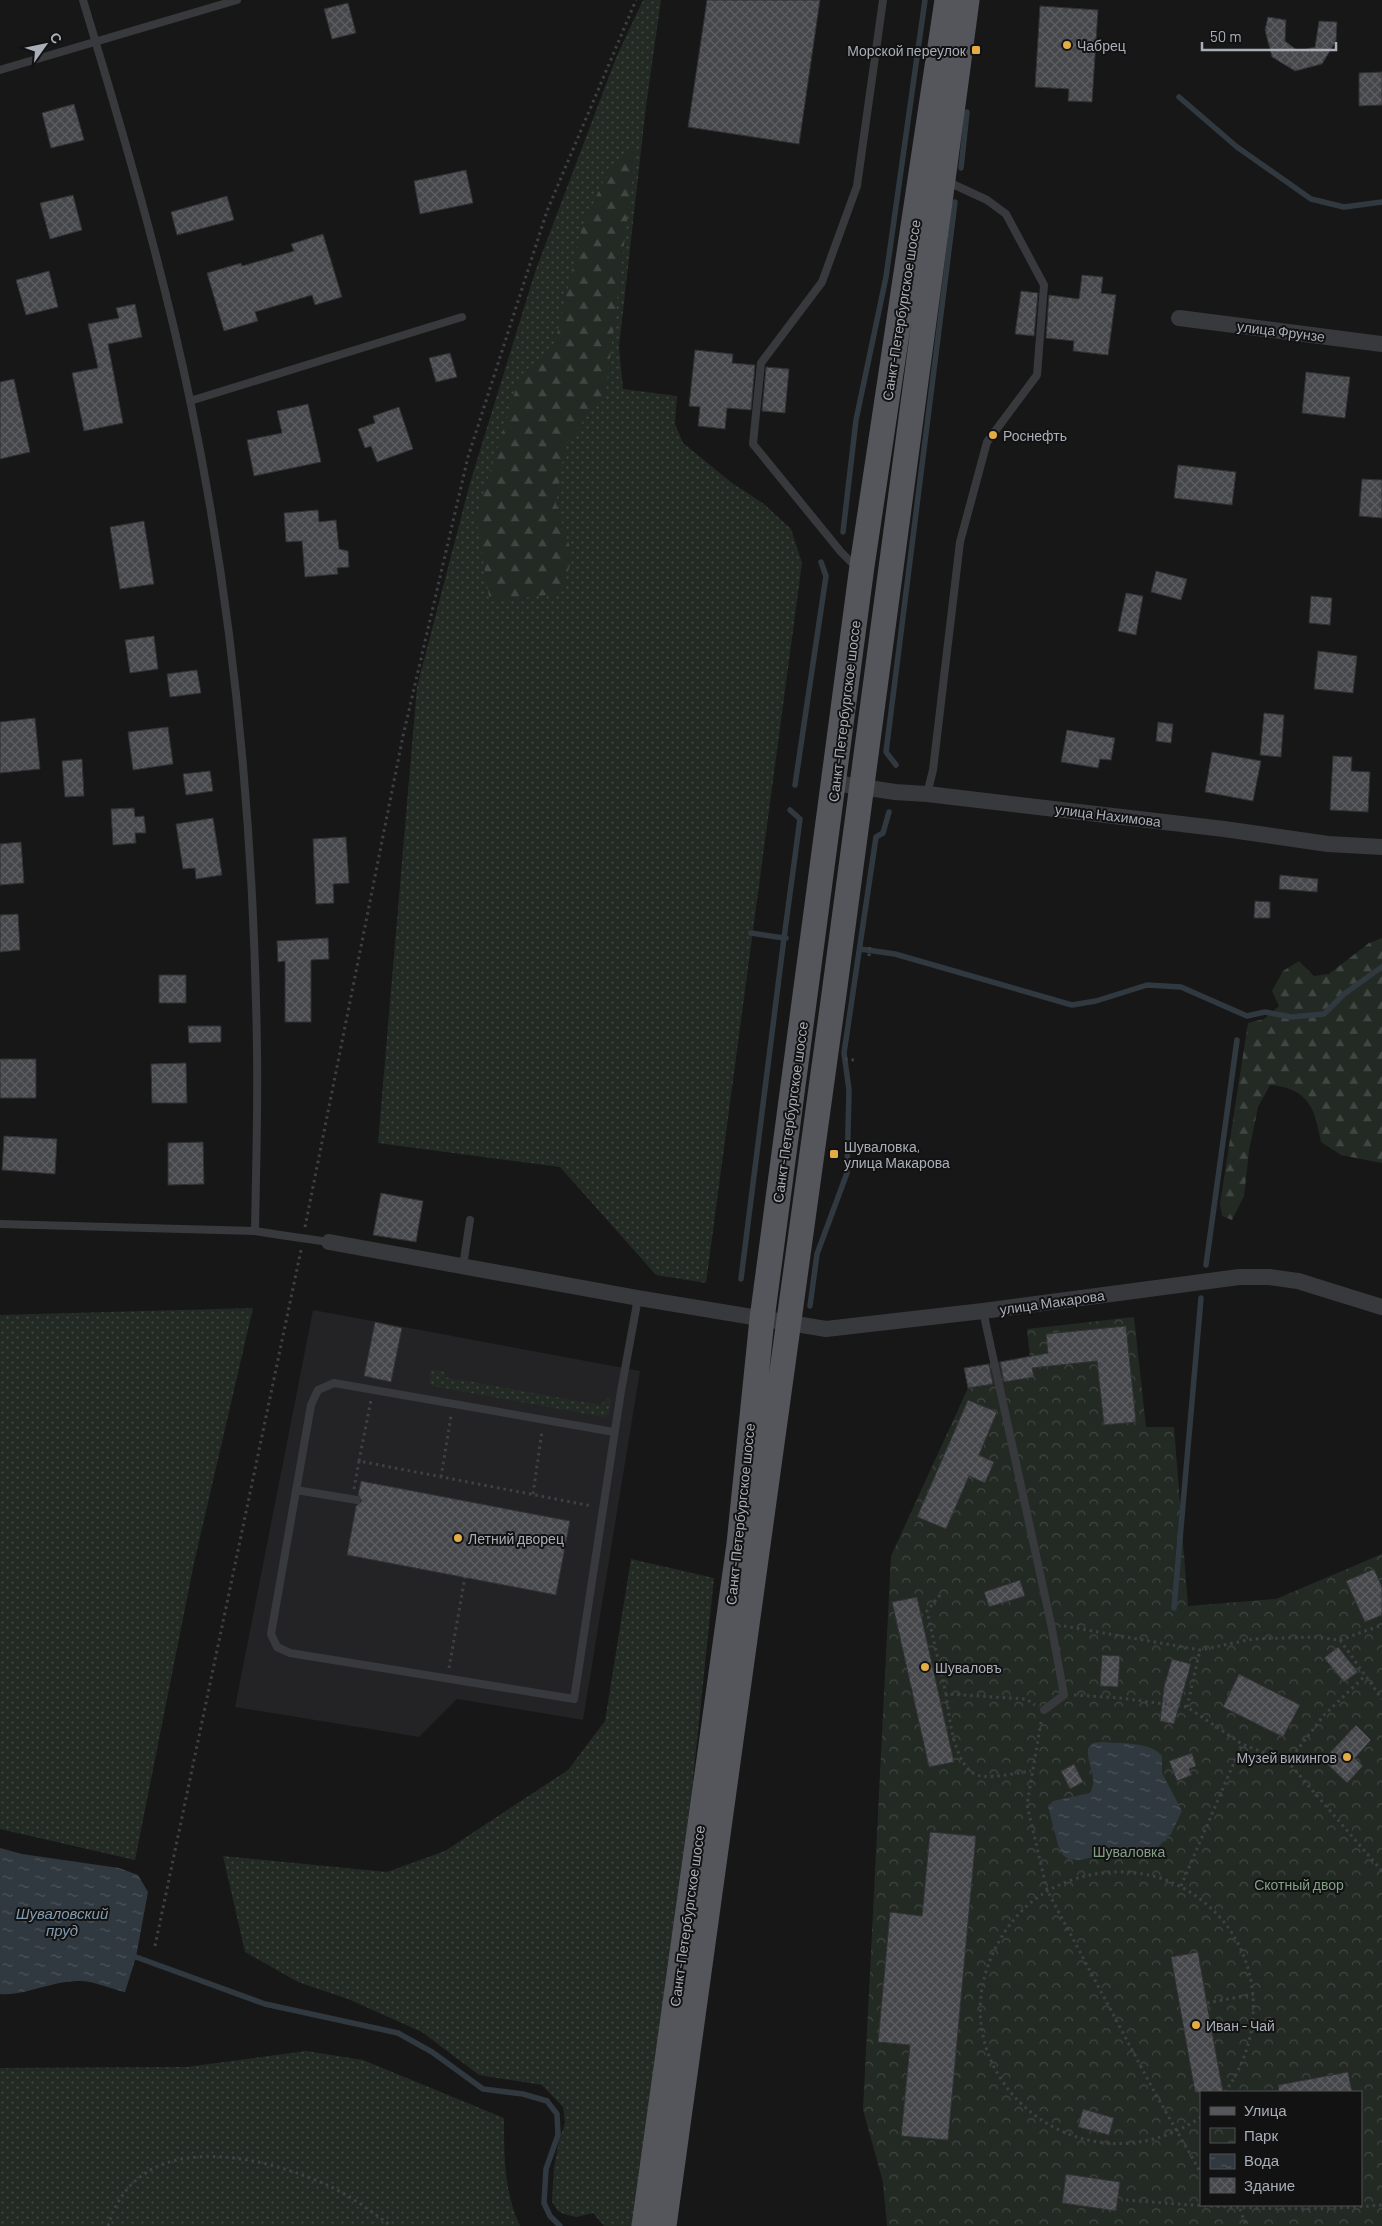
<svg xmlns="http://www.w3.org/2000/svg" width="1382" height="2226" font-family="Barlow,sans-serif">
<defs>
<pattern id="grass-dots" width="8" height="8" patternUnits="userSpaceOnUse" patternTransform="scale(1.25)"><rect width="8" height="8" fill="#232a24"/><path d="M2 2h.1M6 6h.1" fill="none" stroke="#404642" stroke-width="1.8" stroke-linecap="round"/></pattern>
<pattern id="forest-firs" width="22" height="20" patternUnits="userSpaceOnUse" patternTransform="scale(1.25)"><rect width="22" height="20" fill="#232a24"/><path d="M5 1l3.5 6h-7zM16 11l3.5 6h-7z" fill="#404642"/></pattern>
<pattern id="park-crowns" width="20" height="18" patternUnits="userSpaceOnUse" patternTransform="scale(1.25)"><rect width="20" height="18" fill="#232a24"/><path d="M2 6a3 3 0 1 1 6 0M12 15a3 3 0 1 1 6 0" fill="none" stroke="#404642"/></pattern>
<pattern id="water-ripples" width="26" height="14" patternUnits="userSpaceOnUse" patternTransform="scale(1.25)"><rect width="26" height="14" fill="#313940"/><path d="M2 4q2-2 4 0t4 0M15 11q2-2 4 0t4 0" fill="none" stroke="#4c5359"/></pattern>
<pattern id="building-cross-hatch" width="8" height="8" patternUnits="userSpaceOnUse" patternTransform="scale(1.25)"><rect width="8" height="8" fill="#46474b"/><path d="M0 0l8 8M0 8l8-8" fill="none" stroke="#5e5f63"/></pattern>
</defs>
<rect width="100%" height="100%" fill="#171718"/>
<path fill="#232325" d="M313 1310 640 1371 583 1720 457 1699 419 1737 235 1707Z"/>
<path fill="url(#grass-dots)" d="M643 0H661L646 106 619 347 623 389 677 396 675 424 683 443 732 483 764 504 791 529 802 563 706 1283 656 1275 560 1167 378 1143 417 687 470 483 535 272 616 58Z
M253 1308 194 1563 135 1860 0 1829V1315Z
M431 1369 445 1372V1377L600 1405 608 1398 611 1399 609 1414 604 1417 432 1386 429 1382Z
M631 1559 714 1578 692 1789 635 2226H604L593 2213 576 2217 564 2214 558 2211 552 2202 554 2167 559 2141 565 2123 563 2107 542 2085 479 2075 422 2032 348 1999 298 1982 245 1952 223 1856 387 1872 445 1851 568 1770 605 1721Z
M306 2051 363 2060 504 2118C504 2154 504 2193 520 2226H0V2068L187 2067Z"/>
<path fill="url(#forest-firs)" d="M637 140 606 390 565 446 556 504 573 557 560 593 490 602 476 517 520 376 555 343 582 227 603 182Z
M1382 938V1163L1341 1155 1321 1142C1315 1108 1308 1088 1270 1085L1258 1107 1249 1151 1244 1196 1232 1220 1222 1216 1220 1204 1248 1023 1264 1019 1279 1006 1272 991 1283 971 1299 961 1314 976 1329 974 1369 943Z"/>
<path fill="url(#park-crowns)" fill-rule="evenodd" d="M1134 1317 1146 1427H1174L1188 1606 1276 1599 1382 1554V2226H887L883 2182 863 2110 891 1556 968 1388 964 1368 1030 1356 1027 1329ZM1201 2092H1361V2205H1201Z"/>
<path fill="url(#water-ripples)" d="M1102 1742C1120 1744 1150 1741 1162 1756V1773L1182 1811 1171 1834 1156 1849 1106 1854 1080 1860 1068 1859 1063 1855 1058 1845 1048 1806 1053 1801 1090 1793C1099 1779 1086 1763 1088 1748L1093 1743Z
M0 1848 22 1854 119 1868 138 1875 148 1892 136 1957 125 1992C111 1989 94 1981 80 1981 55 1980 24 1996 0 1994Z"/>
<g fill="none" stroke-linecap="round" stroke-linejoin="round">
<path stroke="#313940" stroke-width="5.5" d="M1179 97 1237 147 1311 199 1344 207 1382 202
M961 168 967 112
M843 532 856 420 886 277 925 0
M896 765 886 752 955 202
M795 785 826 576 821 562
M786 938H784L800 819 790 810
M860 949 895 954 1072 1005 1096 1001 1147 985 1181 987 1247 1016 1265 1012 1291 1017 1324 1014 1344 994 1382 967
M1206 1265 1237 1040
M741 1279 784 938 751 933
M810 1306 817 1254 847 1173 849 1090 844 1053 876 837 883 833 889 812
M1174 1608 1201 1298
M136 1957 265 2004 398 2033 432 2052 483 2089 523 2094 547 2101 557 2114 558 2135 546 2169 544 2203 550 2216 560 2226"/>
</g>
<path fill="url(#building-cross-hatch)" stroke="#313134" d="M707 0H820L799 144 688 127Z
M348 3 356 33 332 39 324 9Z
M1040 6 1098 10 1092 102 1068 101 1069 89 1035 87Z
M1268 17 1286 20 1285 41 1298 51 1315 47 1319 21 1337 22 1336 41 1322 64 1295 71 1272 57 1265 30Z
M1382 72V105L1359 106V73Z
M74 104 84 140 51 148 42 113Z
M466 170 473 203 420 214 414 181Z
M73 195 82 230 50 239 40 203Z
M227 196 234 220 177 235 171 212Z
M323 234 342 297 315 305 312 295 255 312 258 321 224 331 207 273 241 263 242 266 294 251 291 244Z
M49 271 58 307 26 315 16 280Z
M1082 275 1103 277 1101 293 1116 295 1108 355 1073 351 1074 341 1046 338 1049 295 1079 299Z
M1021 291 1038 293 1034 336 1015 334Z
M135 304 142 337 108 344 123 423 84 431 72 373 98 368 88 324 119 318 116 308Z
M695 350 733 354 732 363 755 365 751 410 727 408 725 429 698 426 700 407 689 406Z
M450 353 457 377 436 382 429 358Z
M766 367 789 369 785 413 762 411Z
M1306 372 1350 377 1345 418 1302 413Z
M14 379 30 452 0 459V382Z
M308 404 321 462 254 476 247 440 282 433 277 411Z
M399 407 413 449 377 462 371 446 365 448 358 429 375 423 373 416Z
M1178 465 1236 472 1232 505 1174 498Z
M1362 479 1382 480V518L1359 516Z
M318 510 319 522 336 520 339 549 348 551 349 567 337 568 338 574 305 577 302 541 286 542 284 513Z
M144 521 154 584 120 589 110 527Z
M1156 571 1187 579 1181 600 1151 592Z
M1126 593 1143 596 1136 635 1118 631Z
M1311 596 1332 598 1330 625 1309 623Z
M154 636 158 669 130 673 125 640Z
M1318 651 1357 656 1353 693 1314 689Z
M197 670 201 693 170 697 167 674Z
M1264 713 1284 715 1281 757 1260 755Z
M35 718 40 769 0 773V722Z
M1158 722 1173 724 1171 743 1156 741Z
M168 727 173 764 133 770 128 732Z
M1067 730 1115 738 1111 760 1100 759 1098 768 1061 762Z
M1212 752 1261 761 1253 801 1205 792Z
M1333 756 1352 757 1351 771 1370 772 1368 812 1330 810Z
M82 759 84 796 65 797 62 761Z
M210 771 213 791 186 795 183 774Z
M134 808 135 817 144 816 146 833H135L136 843 113 845 111 809Z
M213 818 222 875 196 879 195 868 183 869 176 824Z
M346 837 349 883 333 884 334 903 316 904 313 839Z
M21 842 24 883 0 885V844Z
M1280 875 1318 879 1317 892 1279 889Z
M1255 901 1270 902V918H1254Z
M18 914 20 950 0 952V915Z
M328 938 329 959 311 960V1022H285V961L278 962 277 941Z
M159 975H186V1003H159Z
M188 1026H221V1042L189 1043Z
M0 1059H36V1098H0Z
M186 1063 187 1103H152L151 1064Z
M4 1136 57 1139 55 1174 2 1170Z
M203 1142 204 1184 168 1185V1143Z
M381 1193 423 1201 416 1242 373 1235Z
M375 1322 402 1328 391 1382 364 1376Z
M1126 1326 1136 1422 1104 1425 1097 1361 1032 1368 1034 1377 1004 1382 1000 1362 1048 1353 1046 1334Z
M989 1364 993 1384 968 1388 964 1368Z
M968 1400 997 1412 979 1455 994 1462 985 1483 969 1476 946 1529 917 1517Z
M361 1481 570 1521 556 1595 347 1555 356 1506 362 1501 358 1495Z
M1374 1569 1382 1587V1615L1365 1622 1346 1581Z
M1020 1580 1025 1596 989 1607 984 1592Z
M917 1597 954 1762 929 1767 892 1602Z
M1338 1647 1358 1672 1344 1682 1324 1658Z
M1102 1655 1120 1656 1118 1687 1100 1686Z
M1172 1659 1191 1664 1174 1724 1160 1721 1164 1687Z
M1239 1674 1300 1705 1283 1737 1223 1707Z
M1356 1725 1371 1740 1355 1758 1363 1766 1347 1783 1323 1760Z
M1192 1753 1196 1766 1189 1769 1192 1775 1177 1781 1169 1761Z
M1074 1764 1083 1782 1070 1789 1061 1771Z
M930 1832 976 1836 948 2140 901 2136 910 2045 878 2042 890 1912 922 1916Z
M1198 1952 1207 2004 1223 2092H1195L1171 1957Z
M1348 2072 1352 2092H1279L1278 2085Z
M1083 2109 1114 2118 1109 2135 1078 2127Z
M1066 2174 1120 2182 1116 2211 1062 2203Z"/>
<g fill="none" stroke-linecap="round" stroke-linejoin="round">
<path stroke="#3e4044" stroke-width="3" stroke-dasharray="2.5 4" stroke-linecap="butt" d="M869 956 870 945
M845 1059 855 1060
M305 1227 403 736 468 457 547 211 636 0
M359 1461 371 1400
M441 1477 451 1416
M354 1489 359 1461 592 1506
M533 1494 542 1431
M940 1595 927 1611 946 1694 1026 1699 1035 1705
M1064 1626 1200 1650 1253 1639 1315 1637 1340 1640 1382 1699
M1340 1640 1382 1625
M449 1668 465 1577
M946 1694C949 1715 954 1772 981 1776 996 1778 1016 1773 1031 1771
M1074 1695 1120 1698 1187 1707 1242 1744 1288 1762 1382 1871
M1187 1707 1200 1650
M1041 1722 1027 1805 1047 1890 1155 2093 1201 2173
M1288 1762 1324 1715 1366 1675
M1181 1886 1242 1744
M155 1946 301 1250
M1207 2003 1254 1994
M1201 2117C1077 2202 924 2067 1001 1938 1014 1916 1033 1897 1057 1886 1091 1870 1130 1867 1166 1880 1254 1915 1279 2017 1225 2092
M1126 2200C1212 2207 1296 2213 1382 2205
M1240 2209 1246 2226
M108 2226C137 2128 256 2153 327 2185 349 2195 371 2211 391 2226"/>
<path stroke="#38393d" stroke-width="8" d="M83 0C123 132 162 266 190 400 234 610 254 835 257 1049 258 1109 256 1170 255 1231
M0 70 237 0
M190 401 462 317
M858 564 851 562 841 552 753 444 761 363 822 282 857 186 883 0
M927 794 933 770 960 542 987 442 1037 375 1044 285 1006 214 987 200 946 181
M0 1224 255 1231 280 1235
M463 1266 470 1220
M983 1311 1051 1624 1064 1695 1044 1710
M614 1432 334 1383 318 1390 311 1405 271 1634 277 1647 290 1653 574 1699 621 1391 638 1298
M296 1490 357 1500"/>
<path stroke="#38393d" stroke-width="16" d="M1179 318 1382 344
M835 783 895 792 927 794 1224 829 1328 844 1382 847
M329 1242 638 1298 826 1329 983 1311 1239 1277H1269L1298 1281 1382 1307"/>
<path stroke="#54565c" stroke-width="25" d="M644 2226 739 1544 762 1319 862 566 947 0
M664 2226 834 994 967 0"/>
<path stroke="#38393d" stroke-width="8" d="M280 1235 329 1242"/>
</g>
<g fill="#e3ac44" stroke="#121213" stroke-width="2">
<circle cx="1067" cy="45" r="5"/>
<rect x="971" y="45" width="10" height="10" rx="2.5"/>
<circle cx="993" cy="435" r="5"/>
<rect x="829" y="1149" width="10" height="10" rx="2.5"/>
<circle cx="458" cy="1538" r="5"/>
<circle cx="925" cy="1667" r="5"/>
<circle cx="1347" cy="1757" r="5"/>
<circle cx="1196" cy="2025" r="5"/>
</g>
<g text-anchor="middle" dominant-baseline="central" stroke-width="4" stroke-linejoin="round" paint-order="stroke">
<g font-size="14" fill="#aaaeb7" stroke="#121213" text-anchor="start">
<text x="1077" y="45">Чабрец</text>
<text x="966" y="50" text-anchor="end">Морской переулок</text>
<text x="1003" y="435">Роснефть</text>
<text x="844" y="1146">Шуваловка,<tspan x="844" dy="16">улица Макарова</tspan></text>
<text x="468" y="1538">Летний дворец</text>
<text x="935" y="1667">Шуваловъ</text>
<text x="1337" y="1757" text-anchor="end">Музей викингов</text>
<text x="1206" y="2025">Иван - Чай</text>
</g>
<g font-size="14" fill="#aaaeb7" stroke="#121213">
<text transform="translate(901 310) rotate(-81)">Санкт-Петербургское шоссе</text>
<text transform="translate(1281 331) rotate(7)">улица Фрунзе</text>
<text transform="translate(844 711) rotate(-83)">Санкт-Петербургское шоссе</text>
<text transform="translate(1108 815) rotate(7)">улица Нахимова</text>
<text transform="translate(790 1112) rotate(-82)">Санкт-Петербургское шоссе</text>
<text transform="translate(1052 1302) rotate(-8)">улица Макарова</text>
<text transform="translate(740 1514) rotate(-84)">Санкт-Петербургское шоссе</text>
<text transform="translate(687 1916) rotate(-82)">Санкт-Петербургское шоссе</text>
</g>
<g font-size="14" fill="#82a084" stroke="#121213">
<text x="1129" y="1851">Шуваловка</text>
<text x="1299" y="1884">Скотный двор</text>
</g>
<g font-size="15" font-style="italic" fill="#849baf" stroke="#121213">
<text x="62" y="1913">Шуваловский<tspan x="62" dy="17">пруд</tspan></text>
</g>
</g>
<rect x="1200" y="2091" width="162" height="115" fill="#121213" stroke="#4f5055"/>
<rect x="1210" y="2107" width="25" height="8" fill="#54565c" stroke="#4f5055"/>
<text x="1244" y="2116" font-size="15" fill="#aaaeb7">Улица</text>
<rect x="1210" y="2128" width="25" height="15" fill="url(#park-crowns)" stroke="#4f5055"/>
<text x="1244" y="2141" font-size="15" fill="#aaaeb7">Парк</text>
<rect x="1210" y="2154" width="25" height="15" fill="url(#water-ripples)" stroke="#4f5055"/>
<text x="1244" y="2166" font-size="15" fill="#aaaeb7">Вода</text>
<rect x="1210" y="2178" width="25" height="15" fill="url(#building-cross-hatch)" stroke="#4f5055"/>
<text x="1244" y="2191" font-size="15" fill="#aaaeb7">Здание</text>
<g transform="translate(45 45) rotate(57)" stroke="#121213" stroke-width="4" paint-order="stroke">
<path d="M0-4L9 19L0 12L-9 19Z" fill="#aaaeb7"/>
<text y="-8" font-size="14" font-weight="bold" text-anchor="middle" fill="#aaaeb7">С</text>
</g>
<path d="M1202 42v8h134v-8" fill="none" stroke="#aaaeb7" stroke-width="2.5"/>
<text x="1210" y="42" font-size="15" fill="#aaaeb7" stroke="#121213" stroke-width="4" paint-order="stroke">50 m</text>
</svg>
